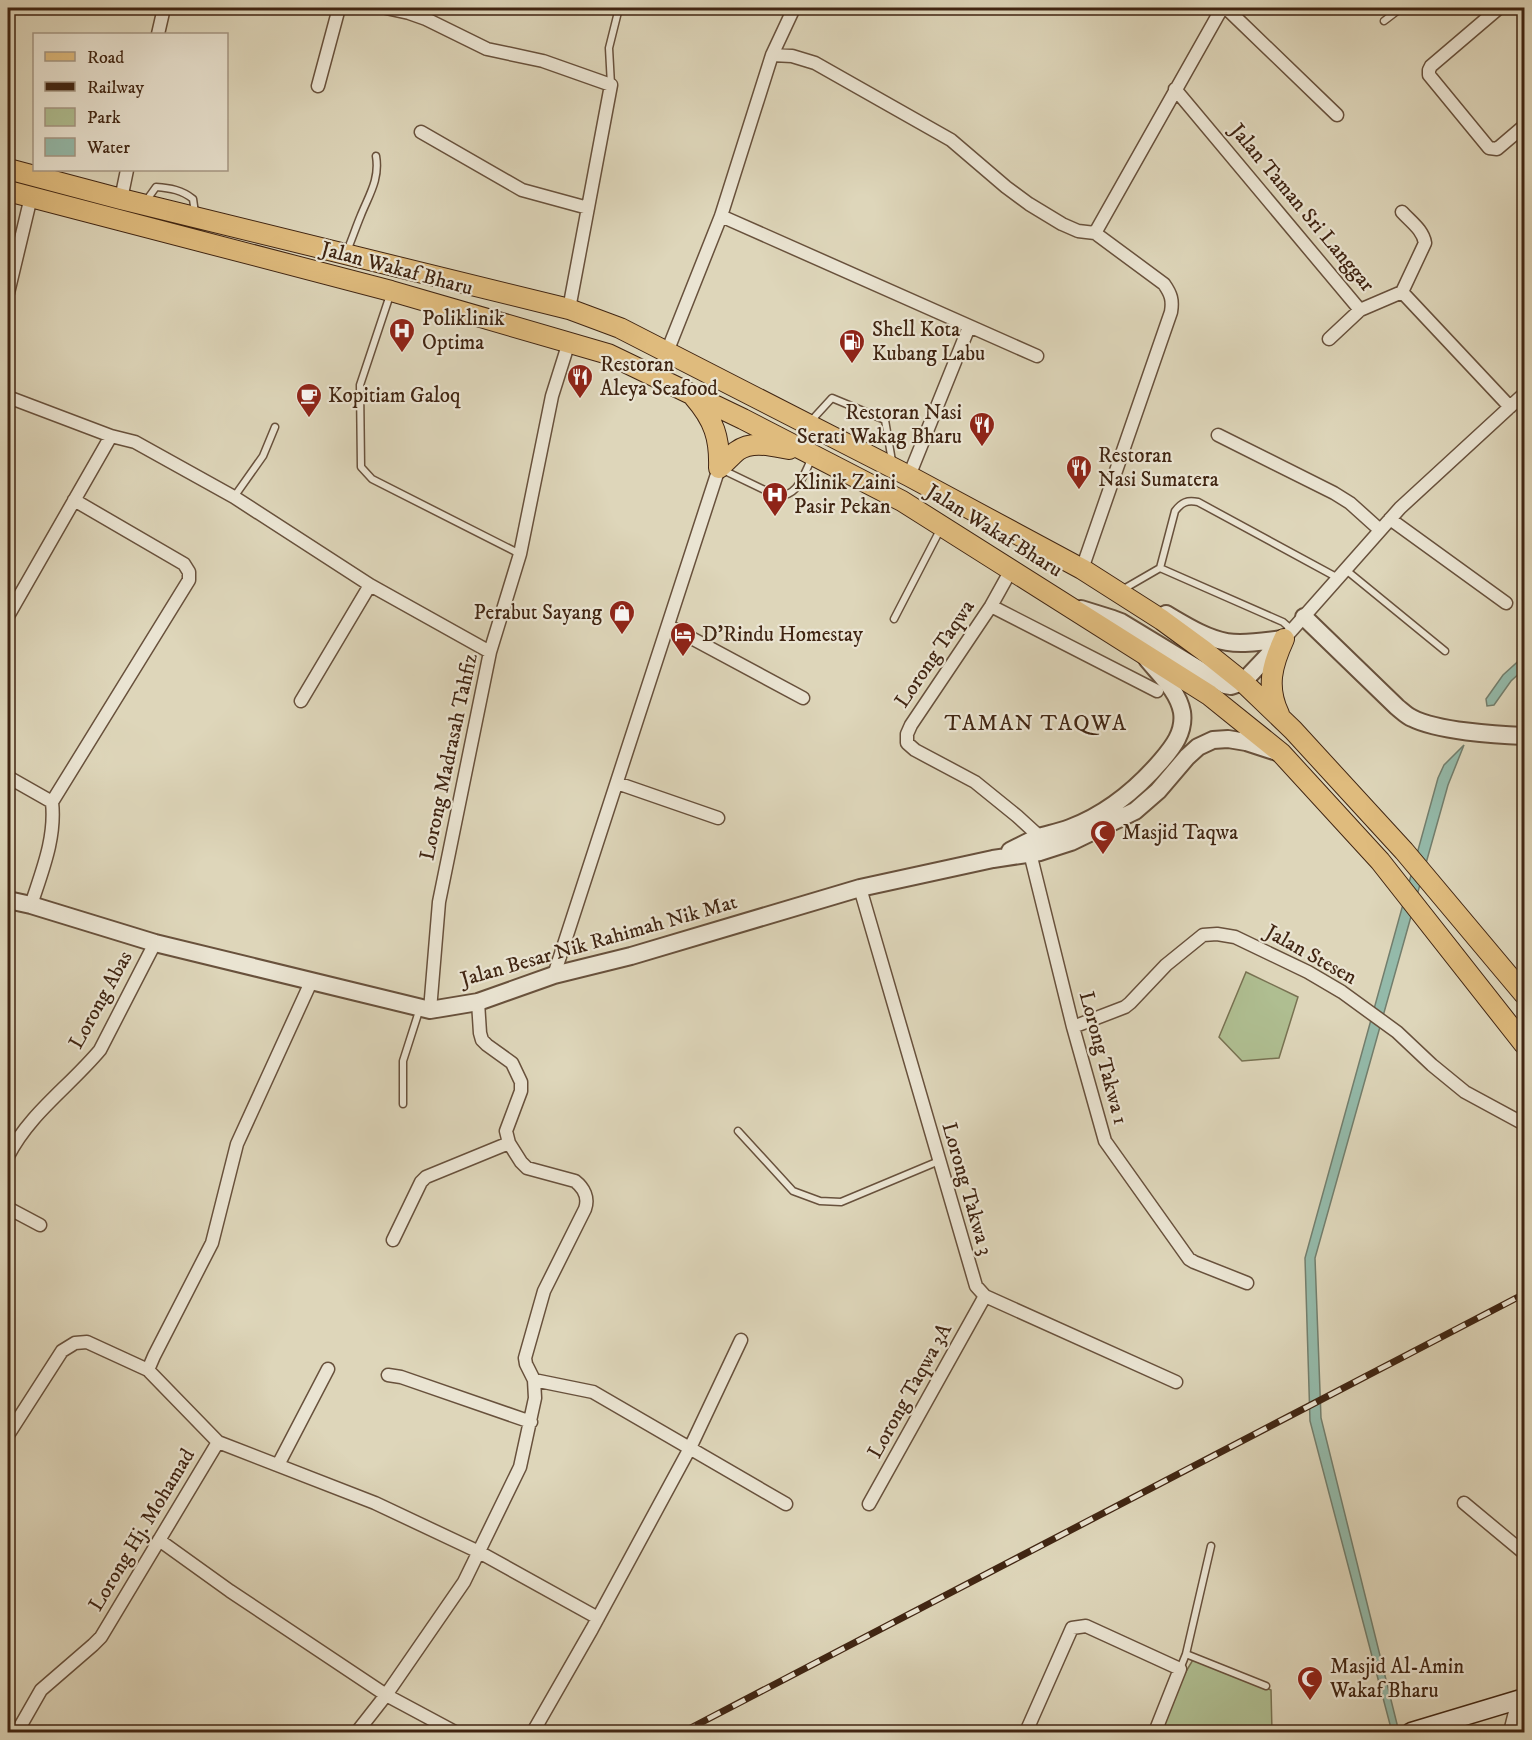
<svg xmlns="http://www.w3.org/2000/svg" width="1532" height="1740" font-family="'IM FELL DW Pica',serif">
<rect width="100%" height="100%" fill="#ded6ba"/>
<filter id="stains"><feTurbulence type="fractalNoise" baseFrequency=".00333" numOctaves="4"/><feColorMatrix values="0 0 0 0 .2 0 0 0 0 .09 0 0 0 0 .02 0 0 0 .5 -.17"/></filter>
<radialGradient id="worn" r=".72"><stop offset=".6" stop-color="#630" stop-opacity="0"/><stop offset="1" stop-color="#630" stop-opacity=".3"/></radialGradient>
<path fill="#afbe91" stroke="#787252" stroke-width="1.5" d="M1246 972 1298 997 1279 1058 1242 1061 1219 1037Z
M1194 1658 1271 1690 1272 1732H1160L1178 1685Z"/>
<path fill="#94baaa" stroke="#727e6d" stroke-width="1.5" d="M1524 656V669L1511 681 1494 705 1487 706 1486 699 1503 675Z
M1464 745 1448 785 1315 1258 1321 1418 1399 1732H1392L1310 1421 1305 1258 1438 778 1444 765Z"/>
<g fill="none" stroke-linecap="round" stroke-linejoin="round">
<defs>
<path id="service" d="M1384 21 1401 8
M611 85 609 48 619 8
M146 201 156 187C170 188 182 190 193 199L195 213
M347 251C352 239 356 227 361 215 369 195 380 179 376 156
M390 295 360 385 361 467 372 479 520 554
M810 422 832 398 885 420 892 461
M723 470 775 495C798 499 803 475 812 458
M234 497 263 456 275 427
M1160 568 1175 511C1182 502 1187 500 1198 502L1338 578
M1346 570 1445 651
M1122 590 1160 568 1283 622 1292 630
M894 619 940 530
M403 1104V1061L420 1008
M738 1131 793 1191 820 1201 841 1202 939 1161
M1186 1654 1211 1546
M1180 1669 1186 1654 1266 1686"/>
<path id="minor" d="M386 8 409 13 426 19 487 49 543 61 611 85 569 309
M1226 8 1337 115
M1499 8 1431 66 1429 70V75L1489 148 1497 149 1524 126
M158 34 164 8
M772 55 792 56 815 63 951 140 1006 187 1029 204 1062 224 1078 231 1095 233 1164 284C1171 294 1173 300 1171 312L1082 569
M318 86 339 8
M1175 89 1360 310 1402 292 1510 407
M421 132 522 190 588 208
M121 199 127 170
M721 216 1037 356
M1095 233 1222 8
M1402 292 1425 243C1423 230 1411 222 1402 212
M8 293 31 197
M1329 339 1360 310
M667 352 721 216 772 55 794 8
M8 397 111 436 135 442 234 497 370 585 490 652
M1218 435 1334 493 1350 503 1380 530
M909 476 969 327
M1390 519 1506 603
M1011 570 991 606 911 725 907 734V743L915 750 975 782 1017 816 1040 837
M991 606 1157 691
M8 616 111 436
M669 626 803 698
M1284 639 1400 508 1524 394
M301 701 370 585
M8 777 52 802C56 838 42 871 31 905
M617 783 718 818
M52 802 189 580V572L184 564 74 500
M1030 853 1073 1027 1105 1141 1189 1259 1194 1262 1247 1283
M860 888 976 1286 985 1296 1176 1382
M554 975 719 468
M478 1002 480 1033 482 1040 487 1045 512 1063 521 1082V1091L506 1131 509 1143 521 1162 527 1168 575 1181C584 1188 589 1198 585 1209L544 1291 525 1358 526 1364 534 1380 593 1392 786 1504
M430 1010 439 902 490 652 520 554 552 396 569 342
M1073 1027 1125 1007 1130 1003 1166 965 1203 935 1217 934 1235 937 1308 972 1342 992 1397 1032 1432 1065 1465 1092 1524 1124
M8 1156C30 1113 69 1087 100 1050L155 943
M8 1208 40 1225
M393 1240 421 1182 426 1177 509 1143
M388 1375 401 1377 531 1422
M8 1435 62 1351 75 1343 87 1342 148 1370
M218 1442 375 1503 479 1552 598 1618
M278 1465 328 1369
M1464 1503 1524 1553
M869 1504 985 1296
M159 1540 230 1591 386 1695 455 1732
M17 1732 41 1690 93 1645 101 1637 218 1442 148 1370 154 1356 212 1243 237 1144 311 982
M357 1732 386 1695 464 1582 520 1467 535 1398 534 1380
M533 1732 592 1629 690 1448 741 1340
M1026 1732 1072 1628 1086 1626 1180 1669 1155 1732
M1510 1732 1518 1700"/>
<path id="tertiary" d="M1081 609 1113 619 1121 622 1225 685 1231 686 1243 682 1281 642
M1166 614C1185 625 1205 638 1227 642 1245 645 1265 641 1284 639
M1304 617 1397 707C1402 711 1407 716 1412 718 1437 731 1496 735 1524 736
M1010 851C1020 846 1029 841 1039 837 1049 834 1060 832 1070 828 1107 814 1136 790 1161 761 1173 747 1185 732 1182 712 1178 691 1160 675 1147 659
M8 900 31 905 155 943 430 1010 478 1002 554 975 631 956 860 888 993 859 1040 852 1071 842 1135 811 1158 791 1187 757 1198 747 1213 740 1228 739 1246 742 1277 752"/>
<path id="secondary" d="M1411 1732 1524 1698"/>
<path id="primary" d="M8 169 121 199 569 309 620 328 909 476 1082 569 1162 620 1203 650 1243 682 1293 730 1404 851 1524 994
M8 191 391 291 608 354 743 419 902 501 1209 695 1281 753 1380 861 1524 1044
M694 397C714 420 720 438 719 468
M719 468C725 463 731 456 737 451 752 440 772 446 789 449
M1279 714C1266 687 1272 665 1284 639"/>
</defs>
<use href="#service" stroke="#68513c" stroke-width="9"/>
<use href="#minor" stroke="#68513c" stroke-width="15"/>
<use href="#tertiary" stroke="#68513c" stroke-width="20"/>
<use href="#secondary" stroke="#402512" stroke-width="21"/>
<use href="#primary" stroke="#402512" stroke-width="22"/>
<use href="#service" stroke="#eae4d2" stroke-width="6"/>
<use href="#minor" stroke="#eae4d2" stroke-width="12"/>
<use href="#tertiary" stroke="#eae4d2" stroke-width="16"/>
<use href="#secondary" stroke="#eae4d2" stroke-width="18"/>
<use href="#primary" stroke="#dfbb7d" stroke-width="20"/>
<defs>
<path id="rail" d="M683 1732 1524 1294"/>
</defs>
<use href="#rail" stroke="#402512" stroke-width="7"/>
<use href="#rail" stroke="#eae4d2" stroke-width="4.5" stroke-dasharray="14" stroke-linecap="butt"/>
</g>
<defs>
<symbol id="hospital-pin" viewBox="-11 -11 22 30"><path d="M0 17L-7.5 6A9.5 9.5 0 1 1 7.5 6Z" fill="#8f2418" stroke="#eae4d2"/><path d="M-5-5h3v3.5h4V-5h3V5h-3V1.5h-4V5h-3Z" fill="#fff"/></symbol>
<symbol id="fuel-pin" viewBox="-11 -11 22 30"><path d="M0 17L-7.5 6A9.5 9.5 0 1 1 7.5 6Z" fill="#8f2418" stroke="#eae4d2"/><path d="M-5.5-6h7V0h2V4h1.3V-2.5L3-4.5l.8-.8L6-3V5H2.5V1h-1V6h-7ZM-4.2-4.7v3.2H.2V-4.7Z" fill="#fff"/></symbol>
<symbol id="restaurant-pin" viewBox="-11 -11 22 30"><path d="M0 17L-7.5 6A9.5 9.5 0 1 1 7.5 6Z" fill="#8f2418" stroke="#eae4d2"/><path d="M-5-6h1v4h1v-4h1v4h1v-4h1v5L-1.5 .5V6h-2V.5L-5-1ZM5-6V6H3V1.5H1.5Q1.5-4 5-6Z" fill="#fff"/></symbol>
<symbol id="cafe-pin" viewBox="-11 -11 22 30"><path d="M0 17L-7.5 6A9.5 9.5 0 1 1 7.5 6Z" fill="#8f2418" stroke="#eae4d2"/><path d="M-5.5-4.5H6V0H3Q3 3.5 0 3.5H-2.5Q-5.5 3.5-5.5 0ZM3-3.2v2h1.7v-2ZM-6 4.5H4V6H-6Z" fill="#fff"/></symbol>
<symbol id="shop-pin" viewBox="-11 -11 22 30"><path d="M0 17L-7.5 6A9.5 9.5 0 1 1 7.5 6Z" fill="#8f2418" stroke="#eae4d2"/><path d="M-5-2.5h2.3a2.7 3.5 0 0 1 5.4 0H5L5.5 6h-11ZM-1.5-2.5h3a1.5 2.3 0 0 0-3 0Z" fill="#fff"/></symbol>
<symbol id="hotel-pin" viewBox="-11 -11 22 30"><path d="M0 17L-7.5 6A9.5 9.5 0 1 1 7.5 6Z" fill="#8f2418" stroke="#eae4d2"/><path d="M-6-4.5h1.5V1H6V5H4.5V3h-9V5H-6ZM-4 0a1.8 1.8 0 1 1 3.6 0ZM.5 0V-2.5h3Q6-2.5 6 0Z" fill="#fff"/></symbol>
<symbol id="mosque-pin" viewBox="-11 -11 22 30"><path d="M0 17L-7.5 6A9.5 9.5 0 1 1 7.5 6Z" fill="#8f2418" stroke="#eae4d2"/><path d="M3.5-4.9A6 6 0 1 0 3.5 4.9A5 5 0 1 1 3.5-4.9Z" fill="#fff"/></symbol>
</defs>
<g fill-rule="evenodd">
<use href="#hospital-pin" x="387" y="316" width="30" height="40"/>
<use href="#fuel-pin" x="837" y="327" width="30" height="40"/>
<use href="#restaurant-pin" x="565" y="362" width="30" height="40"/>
<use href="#cafe-pin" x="294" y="381" width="30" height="40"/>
<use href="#restaurant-pin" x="967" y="410" width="30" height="40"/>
<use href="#restaurant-pin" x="1064" y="453" width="30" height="40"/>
<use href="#hospital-pin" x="760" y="480" width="30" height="40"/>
<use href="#shop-pin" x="607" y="598" width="30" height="40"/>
<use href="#hotel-pin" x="668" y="620" width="30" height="40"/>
<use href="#mosque-pin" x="1088" y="818" width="30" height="40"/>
<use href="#mosque-pin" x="1295" y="1664" width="30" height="40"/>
</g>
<g text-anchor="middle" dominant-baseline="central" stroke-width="4.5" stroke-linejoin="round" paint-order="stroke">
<g font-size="21" fill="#402512" stroke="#eae4d2">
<text transform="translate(1302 208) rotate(50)">Jalan Taman Sri Langgar</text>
<text transform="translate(397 269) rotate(15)">Jalan Wakaf Bharu</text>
<text transform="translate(994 531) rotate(32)">Jalan Wakaf Bharu</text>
<text transform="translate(935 654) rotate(-56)">Lorong Taqwa</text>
<text transform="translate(449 757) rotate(-78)">Lorong Madrasah Tahfiz</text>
<text transform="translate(599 941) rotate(-16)">Jalan Besar Nik Rahimah Nik Mat</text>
<text transform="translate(1311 955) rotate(29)">Jalan Stesen</text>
<text transform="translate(101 1000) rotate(-61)">Lorong Abas</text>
<text transform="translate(1103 1058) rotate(75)">Lorong Takwa 1</text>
<text transform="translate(967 1189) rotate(74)">Lorong Takwa 3</text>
<text transform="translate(910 1391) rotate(-61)">Lorong Taqwa 3A</text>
<text transform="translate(142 1530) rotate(-59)">Lorong Hj. Mohamad</text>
</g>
<g font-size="21" fill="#402512" stroke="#eae4d2" text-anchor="start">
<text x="422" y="319">Poliklinik<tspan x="422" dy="24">Optima</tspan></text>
<text x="872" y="330">Shell Kota<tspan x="872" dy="24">Kubang Labu</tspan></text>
<text x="600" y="365">Restoran<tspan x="600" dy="24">Aleya Seafood</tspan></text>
<text x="328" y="396">Kopitiam Galoq</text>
<text x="962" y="413" text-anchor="end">Restoran Nasi<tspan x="962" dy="24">Serati Wakag Bharu</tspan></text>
<text x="1098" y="456">Restoran<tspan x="1098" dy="24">Nasi Sumatera</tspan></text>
<text x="794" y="483">Klinik Zaini<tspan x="794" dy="24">Pasir Pekan</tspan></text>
<text x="602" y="613" text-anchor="end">Perabut Sayang</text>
<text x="702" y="635">D’Rindu Homestay</text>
<text x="1122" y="833">Masjid Taqwa</text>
<text x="1330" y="1667">Masjid Al-Amin<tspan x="1330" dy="24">Wakaf Bharu</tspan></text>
</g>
<g font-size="22" letter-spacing="1.5" fill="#402512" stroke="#eae4d2">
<text x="1036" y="723">TAMAN TAQWA</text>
</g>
</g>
<rect width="1532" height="1740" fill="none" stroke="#ded6ba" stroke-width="30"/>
<rect x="9" y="9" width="1514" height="1722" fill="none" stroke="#402512" stroke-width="3"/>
<rect x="15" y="15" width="1502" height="1710" fill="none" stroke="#402512" stroke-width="1.5"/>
<rect x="33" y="33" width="195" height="138" fill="#eae4d2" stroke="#a69885" stroke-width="1.5"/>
<rect x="45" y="52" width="30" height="9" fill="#dfbb7d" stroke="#a69885" stroke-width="1.5"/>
<text x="87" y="63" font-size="18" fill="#402512">Road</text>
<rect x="45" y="82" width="30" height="9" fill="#402512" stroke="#a69885" stroke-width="1.5"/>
<text x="87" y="93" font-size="18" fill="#402512">Railway</text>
<rect x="45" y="108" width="30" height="18" fill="#afbe91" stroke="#a69885" stroke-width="1.5"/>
<text x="87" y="123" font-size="18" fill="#402512">Park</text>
<rect x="45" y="138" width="30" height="18" fill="#94baaa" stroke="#a69885" stroke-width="1.5"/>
<text x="87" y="153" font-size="18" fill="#402512">Water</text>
<rect width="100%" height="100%" filter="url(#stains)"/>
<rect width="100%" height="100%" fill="url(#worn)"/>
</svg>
